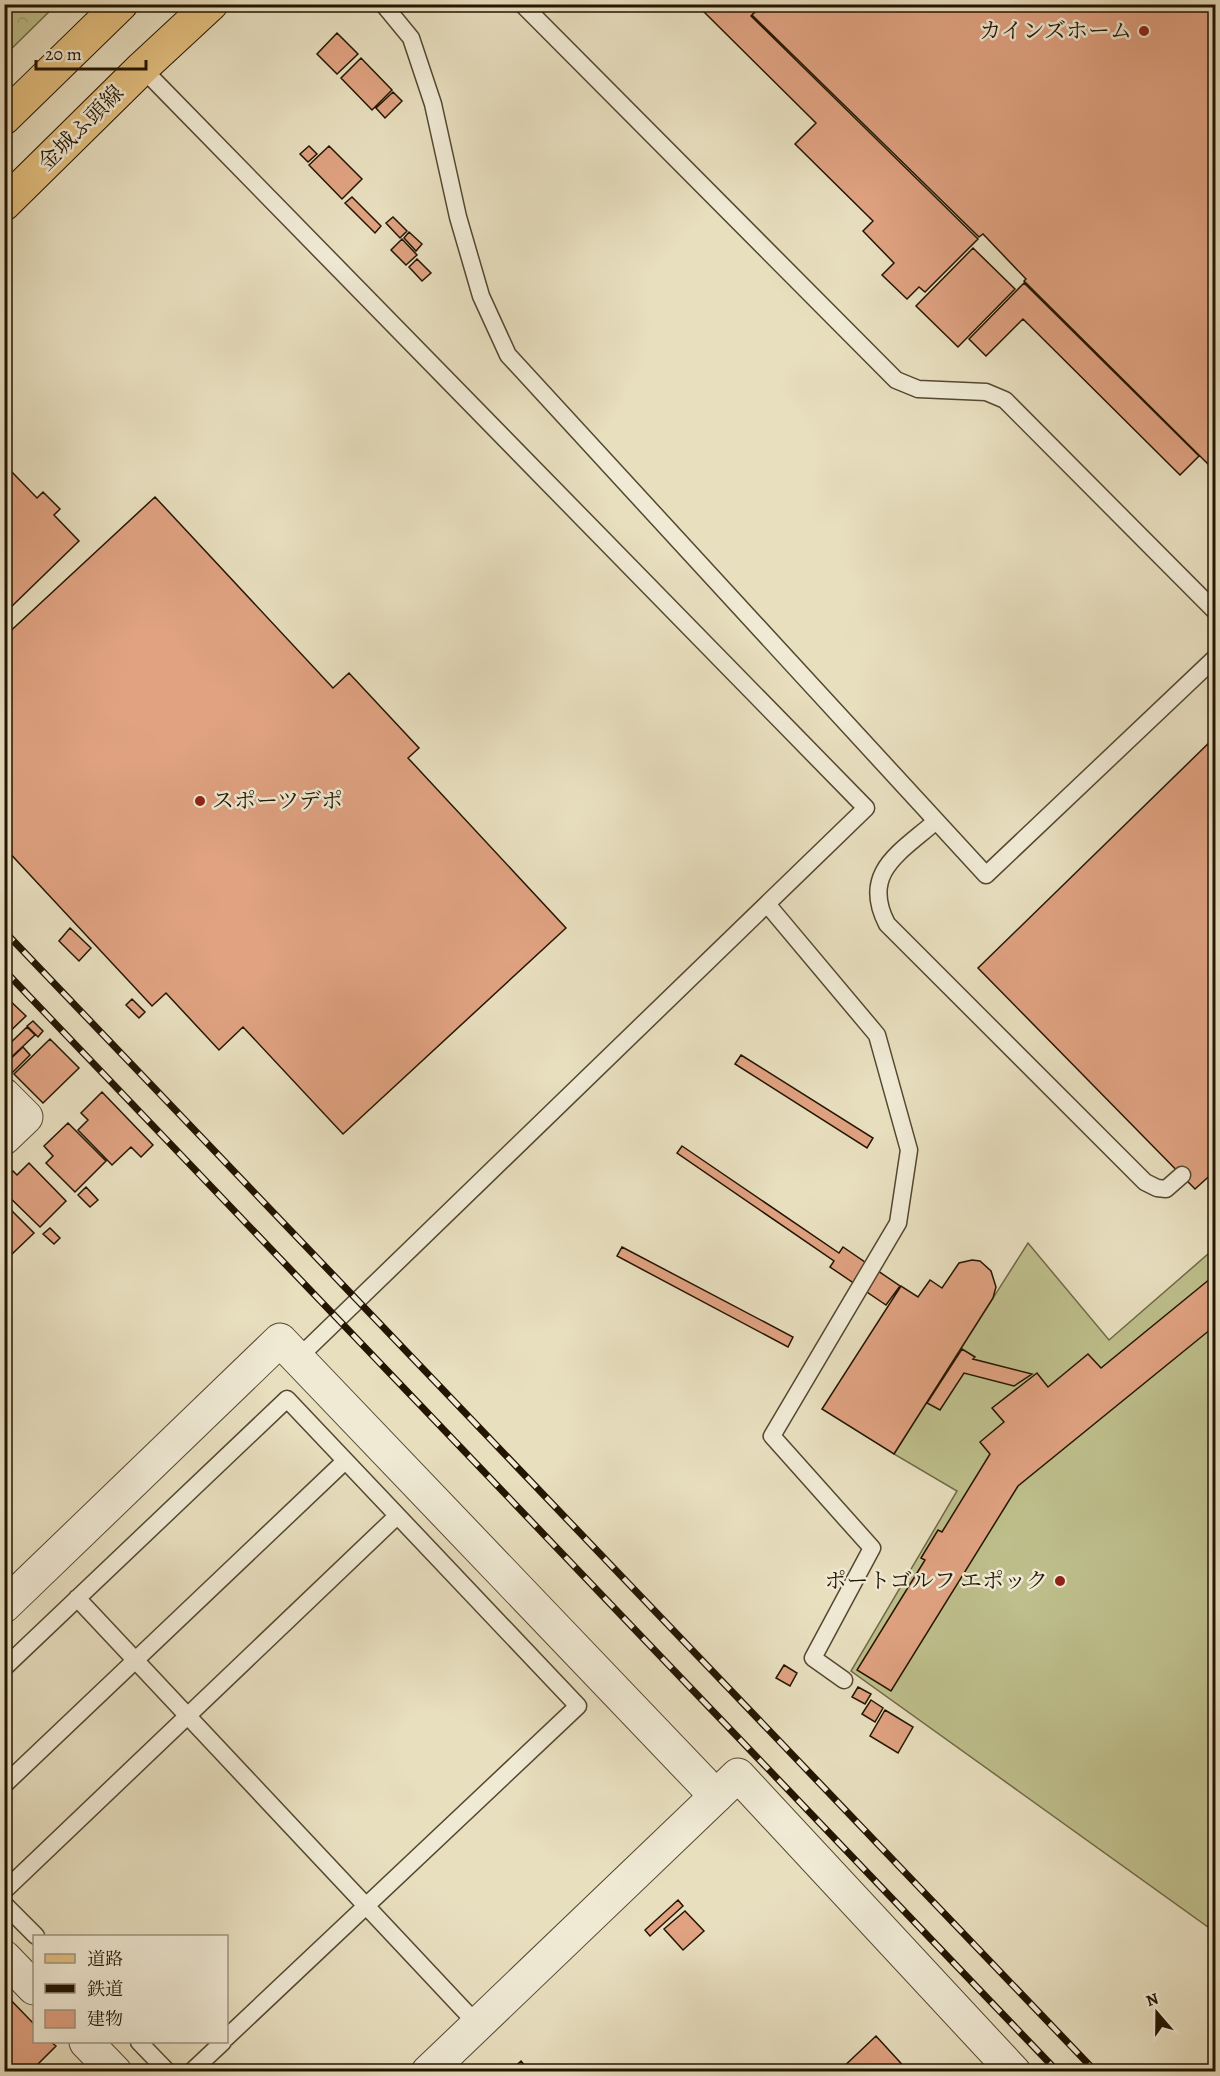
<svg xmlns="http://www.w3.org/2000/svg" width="1220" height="2076" font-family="Alegreya,'Noto Serif JP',serif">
<defs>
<pattern id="forest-crowns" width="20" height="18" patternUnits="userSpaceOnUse" patternTransform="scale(1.5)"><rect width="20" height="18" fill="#bebf8c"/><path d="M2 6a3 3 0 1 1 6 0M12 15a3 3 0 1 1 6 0" fill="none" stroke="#a3a377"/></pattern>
</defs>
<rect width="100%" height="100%" fill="#e8dfbf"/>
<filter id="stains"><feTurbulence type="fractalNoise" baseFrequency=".00333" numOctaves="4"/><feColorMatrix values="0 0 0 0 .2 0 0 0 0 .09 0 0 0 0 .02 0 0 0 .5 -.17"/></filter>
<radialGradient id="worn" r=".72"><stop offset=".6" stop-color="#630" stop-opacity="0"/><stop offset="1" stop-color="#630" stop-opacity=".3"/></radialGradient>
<path fill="url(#forest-crowns)" stroke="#706a46" stroke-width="1.5" d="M5 4H56V5L5 55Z"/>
<path fill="#bebf8c" stroke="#706a46" stroke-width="1.5" d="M1028 1243 1109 1340 1215 1248V1932L851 1671 957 1491 894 1454Z"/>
<path fill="#e0a281" stroke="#231501" stroke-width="1.5" d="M696 4H762L751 16 978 239 925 292 919 287 907 299 882 275 894 263 863 231 873 221 795 144 816 123Z
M763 4H1216V472L1024 281 1026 279 983 234 979 237 752 15Z
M337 33 358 54 337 74 317 54Z
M361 58 392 90 372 110 341 78Z
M393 92 402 101 385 118 376 108Z
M309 146 317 154 308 162 300 154Z
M329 146 362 179 342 199 309 165Z
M352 197 381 226 375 233 345 203Z
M393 217 407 231 400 238 386 223Z
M409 232 422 244 416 251 404 238Z
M402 239 417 255 406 265 391 250Z
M973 248 1015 289 958 347 916 306Z
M417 259 431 273 422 281 409 267Z
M1024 283 1199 456 1180 475 1023 319 986 356 969 339Z
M10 470 37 498 43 492 60 509 54 515 79 541 10 608 4 603V475Z
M155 497 333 688 349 673 419 748 408 758 566 928 343 1134 243 1027 219 1050 166 993 152 1006 4 847V637Z
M1216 736V1170L1195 1189 978 968Z
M70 928 91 948 79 961 59 941Z
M4 995 26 1016 4 1037Z
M132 999 145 1012 139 1018 126 1005Z
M33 1021 43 1031 38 1037 27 1026Z
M27 1027 35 1035 4 1064V1049Z
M50 1039 79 1068 43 1103 14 1074Z
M23 1047 30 1055 9 1076 4 1071V1065Z
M741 1055 873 1138 867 1148 735 1064Z
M102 1092 153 1145 141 1157 131 1147 112 1165 78 1130 88 1120 81 1113Z
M68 1123 106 1161 75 1192 46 1163 53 1156 44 1146Z
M682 1146 839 1253 843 1247 900 1286 886 1305 830 1267 834 1261 677 1153Z
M29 1163 66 1201 40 1227 4 1192V1179L13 1171 17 1175Z
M86 1187 98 1200 90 1207 78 1195Z
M4 1203 34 1233 12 1254 4 1247Z
M50 1228 60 1238 54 1244 43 1234Z
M622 1247 793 1337 788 1347 617 1256Z
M972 1260 980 1261 991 1271 996 1287 993 1298 894 1454 822 1409 901 1286 918 1297 930 1280 942 1288 959 1263Z
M1216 1274V1325L1018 1486 891 1691 857 1670 925 1560 921 1558 938 1530 942 1532 990 1454 980 1442 1004 1422 992 1408 1037 1373 1048 1387 1088 1354 1101 1368Z
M962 1349 975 1357 973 1359 1032 1374 1014 1386 964 1373 940 1410 927 1403Z
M784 1665 797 1673 790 1686 776 1678Z
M858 1687 871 1694 865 1704 852 1697Z
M871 1700 883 1708 875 1722 862 1714Z
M885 1710 913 1727 898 1753 870 1736Z
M678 1900 683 1906 650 1936 645 1930Z
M685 1911 704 1931 683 1950 664 1929Z
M4 1993 34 2024V2042H51L56 2046 30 2072H4Z
M876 2036 909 2072H838Z
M521 2061 530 2072H509Z"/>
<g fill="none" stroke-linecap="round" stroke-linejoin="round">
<defs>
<path id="service" d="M383 4 411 38 433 104 458 217 481 296 508 355 986 875 1216 657
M522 4 896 380 918 389 986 392 1005 400 1216 612
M142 68 866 808 298 1358
M936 821C901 852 860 872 887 924L1145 1182 1157 1188 1166 1189 1182 1175
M767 904 877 1035 909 1150 898 1223 772 1436 872 1548 813 1658 844 1680
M77 1598 477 2024
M4 1668 287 1399 578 1706 226 2038
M4 1785 345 1461
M4 1891 397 1516
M4 1904 36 1936
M139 2042 168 2072
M191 2072 223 2042"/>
<path id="minor" d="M4 1095 26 1117 4 1138
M4 1606 280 1340 716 1796
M4 1957 34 1988
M86 2042 115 2072"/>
<path id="tertiary" d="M428 2072 738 1775 1014 2072"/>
<path id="primary" d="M4 118 121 4
M4 204 142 68 211 4"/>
</defs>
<use href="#service" stroke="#544830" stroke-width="19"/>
<use href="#minor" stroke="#544830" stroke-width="35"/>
<use href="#tertiary" stroke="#544830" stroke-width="35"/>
<use href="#primary" stroke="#231501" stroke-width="35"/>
<path stroke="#231501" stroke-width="4" stroke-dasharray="4.5 3" stroke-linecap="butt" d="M4 14 14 4"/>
<use href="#service" stroke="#f0ead5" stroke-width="16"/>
<use href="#minor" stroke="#f0ead5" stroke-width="33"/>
<use href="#tertiary" stroke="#f0ead5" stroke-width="33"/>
<use href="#primary" stroke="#e4c080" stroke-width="33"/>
<defs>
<path id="rail" d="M4 931 1096 2072
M4 970 1058 2072"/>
</defs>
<use href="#rail" stroke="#231501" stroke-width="7"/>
<use href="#rail" stroke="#f0ead5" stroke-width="4.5" stroke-dasharray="14" stroke-linecap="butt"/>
</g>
<g fill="#8f2418" stroke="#f0ead5" stroke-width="2">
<circle cx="1144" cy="31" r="6"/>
<circle cx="200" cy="801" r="6"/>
<circle cx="1060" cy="1581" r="6"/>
</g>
<g text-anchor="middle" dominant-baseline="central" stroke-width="5" stroke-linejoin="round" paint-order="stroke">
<g font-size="22" fill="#231501" stroke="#f0ead5" text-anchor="end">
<text x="1132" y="31">カインズホーム</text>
<text x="212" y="801" text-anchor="start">スポーツデポ</text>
<text x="1048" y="1581">ポートゴルフ エポック</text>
</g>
<g font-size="22" fill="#231501" stroke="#f0ead5">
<text transform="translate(81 128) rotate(-45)">金城ふ頭線</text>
</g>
</g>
<rect width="1220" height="2076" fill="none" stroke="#e8dfbf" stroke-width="24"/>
<rect x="6" y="6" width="1208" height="2064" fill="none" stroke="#231501" stroke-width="3"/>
<rect x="12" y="12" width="1196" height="2052" fill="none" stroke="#231501" stroke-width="1.5"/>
<rect x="33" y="1935" width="195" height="108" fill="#f0ead5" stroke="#9e9580" stroke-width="1.5"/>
<rect x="45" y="1954" width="30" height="9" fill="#e4c080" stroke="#9e9580" stroke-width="1.5"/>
<text x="87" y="1965" font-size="18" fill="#231501">道路</text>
<rect x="45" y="1984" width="30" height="9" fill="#231501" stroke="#9e9580" stroke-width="1.5"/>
<text x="87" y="1995" font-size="18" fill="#231501">鉄道</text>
<rect x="45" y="2010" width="30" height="18" fill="#e0a281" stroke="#9e9580" stroke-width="1.5"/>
<text x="87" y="2025" font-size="18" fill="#231501">建物</text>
<g transform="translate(1157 2013) rotate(340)" stroke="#f0ead5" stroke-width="4.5" paint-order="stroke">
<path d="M0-4.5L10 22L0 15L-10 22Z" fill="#231501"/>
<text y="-9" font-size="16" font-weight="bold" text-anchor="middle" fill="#231501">N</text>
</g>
<path d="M36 60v9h110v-9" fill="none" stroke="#231501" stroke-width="3"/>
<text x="45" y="60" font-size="18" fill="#231501" stroke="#f0ead5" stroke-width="4.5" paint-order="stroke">20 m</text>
<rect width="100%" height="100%" filter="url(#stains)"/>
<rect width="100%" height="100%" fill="url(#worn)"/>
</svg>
